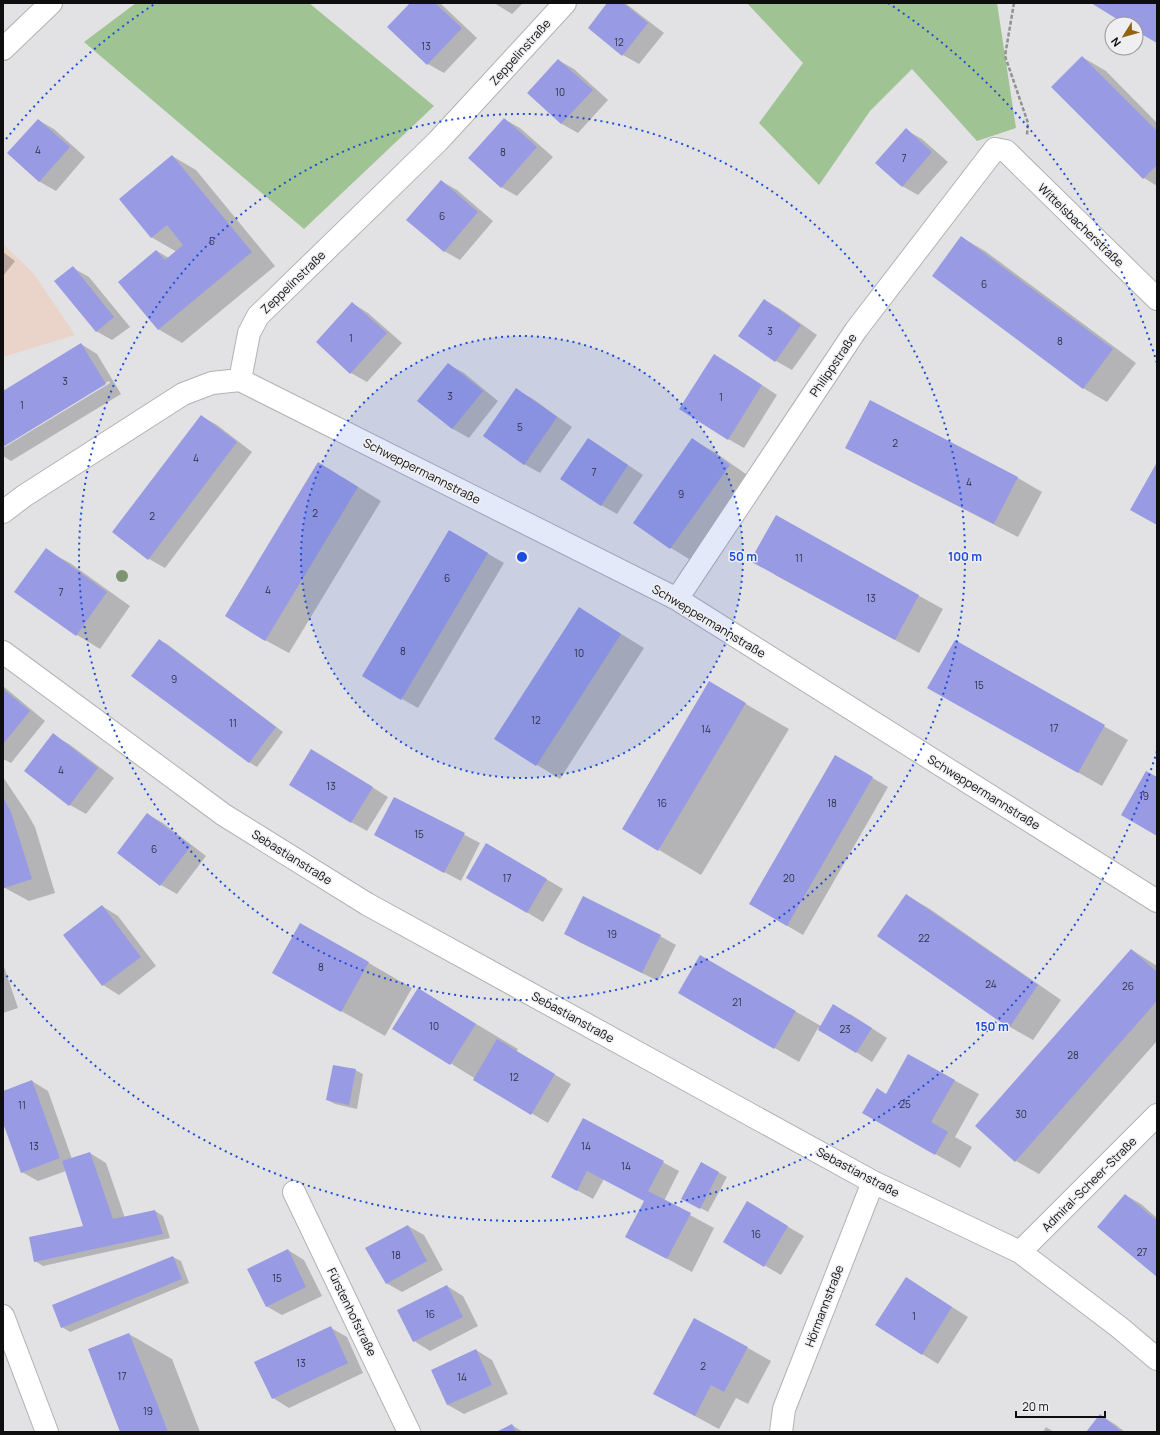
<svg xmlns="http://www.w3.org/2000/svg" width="1160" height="1435" font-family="Manrope,sans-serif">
<rect width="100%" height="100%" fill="#e2e2e4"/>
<path fill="#ead3c8" d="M3 244 34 274 75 335 3 357Z"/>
<path fill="#9fc393" d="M136 3H309L434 106 304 229 84 42Z
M747 3H997L1016 128 977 141 912 69 870 111 819 185 759 123 803 63Z"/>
<path fill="#0003" d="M411 3H440L477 38 444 73 428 64Z
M494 3H523L512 14Z
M609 3H625L664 33 639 64 623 55 589 28Z
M1082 57 1106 71 1157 123V186L1144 178 1052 87Z
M558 60 574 69 608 100 578 133 562 124 528 93Z
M504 119 520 128 553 157 517 196 501 187Z
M38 120 54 129 85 157 56 191 40 182 8 153Z
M906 130 922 139 948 162 918 195 902 186Z
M172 156 196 170 275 266 182 343 158 329 157 251 169 258 177 252 151 237Z
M441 181 457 190 493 221 460 260 444 251Z
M961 237 985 251 1136 363 1107 402 1083 388Z
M3 252 15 261 3 276Z
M73 268 89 277 130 327 112 340 96 331Z
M764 300 780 309 817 335 792 370 776 361 739 336Z
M352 303 368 313 402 343 367 382 351 373 317 342Z
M81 344 97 354 121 394 11 461 3 456V448L110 383 109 381 3 445V392Z
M448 364 464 373 498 401 469 438 453 429 419 401Z
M730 364 777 395 744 448 728 439Z
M517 390 533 399 572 427 540 473 524 464Z
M871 402 1018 478 1042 492 1018 537 870 461Z
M201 416 217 425 252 452 165 568 149 559Z
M589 439 643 475 617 514 601 505Z
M693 440 716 453 753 479 694 562 671 548 634 522Z
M342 477 381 501 289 653 265 640Z
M776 517 943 609 919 653 775 575Z
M449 531 504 563 418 708 402 699Z
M46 550 70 563 130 606 100 649 77 635 16 592Z
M579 608 644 648 560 779 495 739Z
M159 640 167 644 283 732 257 767 249 762Z
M955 641 1128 740 1102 786 929 688Z
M710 683 789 729 701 875 659 850Z
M3 686 45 721 11 763 3 759Z
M53 735 69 744 114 778 86 814 70 805Z
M835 756 888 787 803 935 750 904Z
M327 759 388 797 367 831 351 822Z
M3 777 27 813 35 827 55 893 29 901 5 888H3Z
M395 798 480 843 461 881 391 844Z
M147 814 163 823 206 856 177 894 161 885 118 853Z
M487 844 563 889 543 922 468 877Z
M906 895 930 909 1061 1000 1033 1040 1010 1027Z
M102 906 118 916 156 966 119 995 103 985Z
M301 924 412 988 385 1036 273 972Z
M565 934 660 936 676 945 658 981 581 943Z
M1132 950 1157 966V1041L1039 1174 1016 1161Z
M700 957 821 1026 850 1014 887 1038 872 1062 818 1028 799 1062 679 993Z
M3 964 18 1008 3 1013Z
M418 989 518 1049 516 1052 571 1084 548 1123 475 1080 476 1079 393 1028Z
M909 1055 979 1094 955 1137 972 1147 960 1168 863 1113 886 1095Z
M355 1070 363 1074 357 1109 335 1104 327 1100Z
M32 1081 48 1091 72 1159 90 1153 106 1163 125 1218 155 1211 163 1216 170 1238 43 1266 35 1261 84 1226 66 1171 38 1181 22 1172 3 1121V1092Z
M583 1119 679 1171 664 1201 714 1228 692 1272 626 1237 645 1201 604 1179 593 1199 569 1186Z
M702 1163 727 1177 708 1212 682 1198Z
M1125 1195 1141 1204 1157 1218V1276Z
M747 1203 804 1236 781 1275 724 1242Z
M408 1226 424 1235 443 1270 402 1292 386 1283Z
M288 1250 304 1260 322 1296 282 1315 266 1306Z
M173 1257 181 1261 189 1283 70 1332 62 1327Z
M906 1278 968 1317 938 1364 922 1354Z
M447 1286 463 1296 478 1326 430 1351 414 1341Z
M331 1328 347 1337 363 1373 289 1408 273 1398Z
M129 1334 172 1359 200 1432H121Z
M748 1348 771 1361 748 1404 736 1398 719 1429 678 1407Z
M476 1350 492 1360 508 1394 464 1414 448 1405 432 1371Z
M1100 1415 1116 1425 1125 1432H1087Z
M512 1425 523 1432H498Z
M1046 1427 1054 1432H1043Z"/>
<path fill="#989be3" d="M410 3H435L462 28 427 65 387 27Z
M607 3H623L648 23 622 56 588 28Z
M1091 3H1157V43L1136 31V24H1125Z
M1082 56 1157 131V165L1143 179 1051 87Z
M558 59 593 90 561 124 527 93Z
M504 118 537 147 501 188 468 158Z
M38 119 70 147 39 182 7 153Z
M906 128 932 152 902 187 875 163Z
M172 155 252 252 158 330 118 282 156 250 165 260 183 245 167 225 151 238 119 199Z
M441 180 478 212 444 252 406 220Z
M961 236 1113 349 1083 389 932 276Z
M73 266 114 317 96 332 54 281Z
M764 299 801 325 775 362 738 336Z
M352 302 387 333 350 374 316 342Z
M81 343 106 384 3 447V391Z
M714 354 762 385 728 440 679 409Z
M448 363 483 391 452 429 417 401Z
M516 388 557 417 524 465 483 436Z
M870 400 1018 477 994 524 845 448Z
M201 415 237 442 148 560 112 532Z
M588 438 628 465 601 506 560 479Z
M692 438 730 465 670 549 633 523Z
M318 462 358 487 265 641 225 616Z
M1156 464 1157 465V525L1130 510Z
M776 515 919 595 895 640 750 561Z
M449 530 488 553 401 700 362 676Z
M46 548 107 592 76 636 14 592Z
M579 607 621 634 536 766 494 739Z
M159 639 276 727 249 763 131 676Z
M955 640 1105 725 1078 773 927 688Z
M709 681 746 703 658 851 622 829Z
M3 689 30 711 3 744Z
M53 733 98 768 69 806 24 771Z
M311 749 373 787 351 823 289 785Z
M835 755 873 777 787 926 749 904Z
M1146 771 1157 777V836L1121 815Z
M3 797 11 812 32 879 4 888 3 885Z
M394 797 465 833 444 873 374 835Z
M147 813 191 846 160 886 117 853Z
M486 843 547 879 527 913 466 878Z
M906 894 1038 985 1009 1028 877 936Z
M583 896 661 935 642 973 564 934Z
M102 905 141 957 102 986 63 935Z
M300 923 369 962 341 1012 272 973Z
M1131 949 1157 972V1001L1015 1162 975 1126Z
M700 955 796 1011 774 1049 678 993Z
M418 988 476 1024 450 1065 392 1029Z
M833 1004 872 1028 856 1053 818 1030Z
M497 1039 555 1074 531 1115 473 1080Z
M908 1054 955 1080 931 1122 948 1132 935 1155 862 1113 877 1088 886 1094Z
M333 1065 356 1069 349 1105 326 1100Z
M32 1080 60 1158 21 1173 3 1123V1091Z
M583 1118 664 1161 648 1191 691 1213 667 1259 625 1237 644 1201 587 1171 577 1191 551 1177Z
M90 1152 113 1219 155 1210 163 1234 34 1262 29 1237 83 1226 62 1161Z
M701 1162 719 1172 700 1209 681 1199Z
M1125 1194 1157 1221V1277L1097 1227Z
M747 1201 788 1226 764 1267 723 1242Z
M408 1225 427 1261 386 1284 365 1248Z
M288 1249 306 1287 266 1307 247 1269Z
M173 1256 182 1279 61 1328 52 1305Z
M906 1277 952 1307 922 1355 875 1325Z
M447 1285 463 1317 413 1342 397 1310Z
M694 1318 748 1347 724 1392 711 1385 695 1416 653 1394Z
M331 1326 348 1363 272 1399 254 1362Z
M129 1333 157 1403 168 1432H120L115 1419 88 1349Z
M476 1349 492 1385 447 1405 431 1370Z
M1100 1414 1122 1432H1086Z
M512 1424 516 1432H496Z"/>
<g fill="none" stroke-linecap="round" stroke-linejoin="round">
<defs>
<path id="minor" d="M240 380 677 599 1157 901
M3 512 24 496 183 394 212 383 240 380 249 333 258 316 438 141 565 3
M677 599 856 330 995 149 1006 151 1157 299
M3 652 224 815 367 904 873 1182 1020 1252 1119 1327 1157 1359
M294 1192 409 1432
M1020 1252 1157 1115
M781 1432 784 1409 873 1182"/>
<path id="tertiary" d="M3 49 51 3"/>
<path id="secondary" d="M3 1316 47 1432"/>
</defs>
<use href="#minor" stroke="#b2b2b4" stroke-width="24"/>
<use href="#tertiary" stroke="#b2b2b4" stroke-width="24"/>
<use href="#secondary" stroke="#b2b2b4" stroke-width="24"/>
<path stroke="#919192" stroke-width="2.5" stroke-dasharray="4 2" stroke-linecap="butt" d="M1014 3 1005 56 1028 123 1027 135"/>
<use href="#minor" stroke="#fff" stroke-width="22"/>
<use href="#tertiary" stroke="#fff" stroke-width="22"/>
<use href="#secondary" stroke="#fff" stroke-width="22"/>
</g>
<circle fill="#7c9472" cx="122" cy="576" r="6"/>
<circle cx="522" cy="557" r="221" fill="#1d4ed8" fill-opacity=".12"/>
<g fill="none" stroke="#1d4ed8" stroke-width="2" stroke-dasharray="2 4">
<circle cx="522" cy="557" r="221"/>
<circle cx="522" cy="557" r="443"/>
<path d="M1157 751A664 664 0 0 1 6 975M6 139A664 664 0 0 1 156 3M888 3A664 664 0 0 1 1157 363"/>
</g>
<g text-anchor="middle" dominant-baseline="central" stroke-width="3" stroke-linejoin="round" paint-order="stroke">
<g font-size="10" fill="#303144">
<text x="619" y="42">12</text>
<text x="426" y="46">13</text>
<text x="560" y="92">10</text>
<text x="38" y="150">4</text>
<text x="503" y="152">8</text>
<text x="904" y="158">7</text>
<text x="442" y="216">6</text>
<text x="212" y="241">5</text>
<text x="984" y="284">6</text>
<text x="770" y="331">3</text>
<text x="351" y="338">1</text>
<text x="1060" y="341">8</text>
<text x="65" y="381">3</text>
<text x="450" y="396">3</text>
<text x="721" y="397">1</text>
<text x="22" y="405">1</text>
<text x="520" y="427">5</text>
<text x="895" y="443">2</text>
<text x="196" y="458">4</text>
<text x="594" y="472">7</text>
<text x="969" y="482">4</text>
<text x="681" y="494">9</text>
<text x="315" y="513">2</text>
<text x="152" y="516">2</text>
<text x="799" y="558">11</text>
<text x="447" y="578">6</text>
<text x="268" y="590">4</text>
<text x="61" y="592">7</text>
<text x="871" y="598">13</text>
<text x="403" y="651">8</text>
<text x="579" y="653">10</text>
<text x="174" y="679">9</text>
<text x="979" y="685">15</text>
<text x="536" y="720">12</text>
<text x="233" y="723">11</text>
<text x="1054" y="728">17</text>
<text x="706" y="729">14</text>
<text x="61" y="770">4</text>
<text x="331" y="786">13</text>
<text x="1144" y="796">19</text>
<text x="662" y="803">16</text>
<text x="832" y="803">18</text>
<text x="419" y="834">15</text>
<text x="154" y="849">6</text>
<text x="507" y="878">17</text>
<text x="789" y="878">20</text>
<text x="612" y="934">19</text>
<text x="924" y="938">22</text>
<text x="321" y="967">8</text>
<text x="991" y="984">24</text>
<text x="1128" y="986">26</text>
<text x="737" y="1002">21</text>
<text x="434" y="1026">10</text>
<text x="845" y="1029">23</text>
<text x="1073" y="1055">28</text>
<text x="514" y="1077">12</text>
<text x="905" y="1104">25</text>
<text x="22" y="1105">11</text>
<text x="1021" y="1114">30</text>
<text x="34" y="1146">13</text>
<text x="586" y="1146">14</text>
<text x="626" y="1166">14</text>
<text x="756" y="1234">16</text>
<text x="1142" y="1252">27</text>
<text x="396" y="1255">18</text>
<text x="277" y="1278">15</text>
<text x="430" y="1314">16</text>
<text x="914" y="1316">1</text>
<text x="301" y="1363">13</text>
<text x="703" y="1366">2</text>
<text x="122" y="1376">17</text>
<text x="462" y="1377">14</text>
<text x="148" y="1411">19</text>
</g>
<g font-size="12" fill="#0e0e0f" stroke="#efeff2">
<text transform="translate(520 52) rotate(-48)">Zeppelinstraße</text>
<text transform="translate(1081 225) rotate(44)">Wittelsbacherstraße</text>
<text transform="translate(293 282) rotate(-44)">Zeppelinstraße</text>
<text transform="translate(833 365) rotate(-56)">Philippstraße</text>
<text transform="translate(422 471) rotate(27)">Schweppermannstraße</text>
<text transform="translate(709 621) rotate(31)">Schweppermannstraße</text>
<text transform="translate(984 792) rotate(32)">Schweppermannstraße</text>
<text transform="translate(292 857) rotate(32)">Sebastianstraße</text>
<text transform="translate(573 1017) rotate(29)">Sebastianstraße</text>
<text transform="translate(858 1172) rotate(28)">Sebastianstraße</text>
<text transform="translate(1089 1184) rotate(-45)">Admiral-Scheer-Straße</text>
<text transform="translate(824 1306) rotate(-69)">Hörmannstraße</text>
<text transform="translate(352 1312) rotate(64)">Fürstenhofstraße</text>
</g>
</g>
<circle cx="522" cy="557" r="6" fill="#1d4ed8" stroke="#efeff2" stroke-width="2"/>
<g font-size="12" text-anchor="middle" font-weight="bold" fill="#1d4ed8" stroke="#efeff2" stroke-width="3" stroke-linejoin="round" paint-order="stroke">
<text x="743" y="561">50 m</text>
<text x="965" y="561">100 m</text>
<text x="992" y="1031">150 m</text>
</g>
<rect width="1160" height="1435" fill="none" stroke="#0e0e0f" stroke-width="8"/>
<g transform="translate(1124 36) rotate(233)"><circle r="19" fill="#efeff2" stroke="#959597"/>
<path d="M0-3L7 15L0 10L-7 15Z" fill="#946213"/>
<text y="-6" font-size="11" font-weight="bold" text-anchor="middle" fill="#0e0e0f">N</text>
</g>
<path d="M1016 1411v6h89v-6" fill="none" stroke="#0e0e0f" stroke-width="2"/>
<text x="1022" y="1411" font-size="12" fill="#0e0e0f" stroke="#efeff2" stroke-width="3" paint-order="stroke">20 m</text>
</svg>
